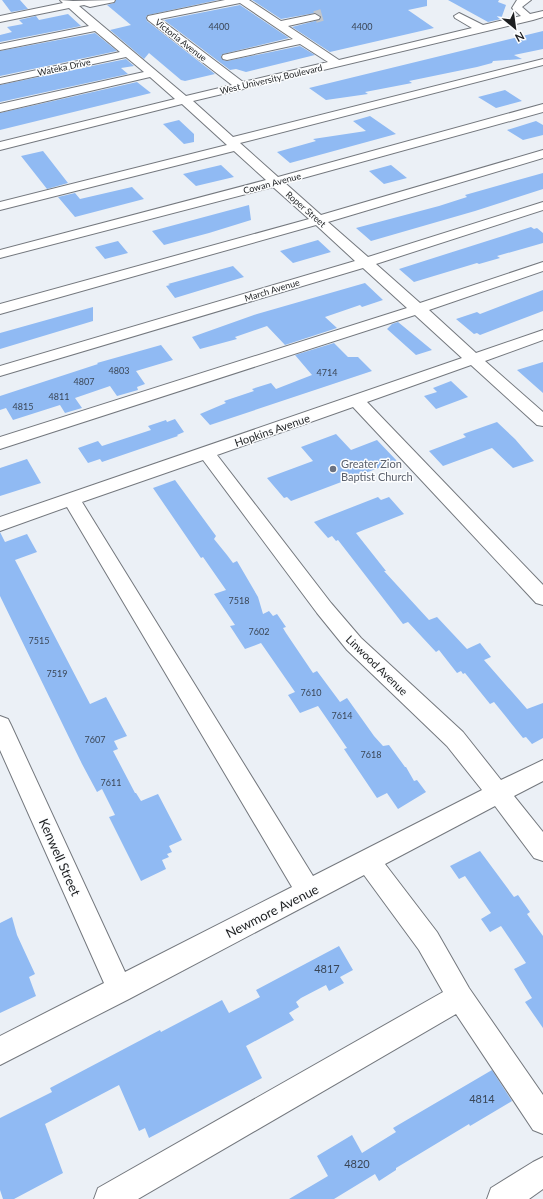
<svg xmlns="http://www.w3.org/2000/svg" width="543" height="1199" font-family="Lato,sans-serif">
<rect width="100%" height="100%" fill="#ebf0f6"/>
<path fill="#90baf3" d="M2 0H20L28 9 11 12Z
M116 0H218L148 15 146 17 147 21 215 74 185 81 181 80 149 53 144 59 110 30 131 25 107 5 114 3Z
M252 0H427V6L408 10 434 28 330 52 292 27 319 20 321 16 315 13 281 19Z
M448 0H499L498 2 506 5 501 19 488 22Z
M240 5 289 38 223 54 221 56 223 60 227 61 300 46 315 55 246 72 236 69 230 70 164 20Z
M68 14 81 26 0 42V35L12 32 7 27 23 24 19 20 36 16 39 20Z
M543 31V49L514 55 522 59 493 61 492 63 477 67 409 81 412 83 365 92 368 94 326 100 309 88Z
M95 33 117 51 0 76V51Z
M126 59 134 66 121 68 128 74 0 102V85Z
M137 82 151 93 0 130V113Z
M505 90 522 101 496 108 478 97Z
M370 116 396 134 290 163 277 152 316 141 313 139 366 131 353 121Z
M179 120 194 134V142L184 144 163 124Z
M536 121 543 125V135L523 140 507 130Z
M43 151 47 156 68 183 47 189 21 156Z
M221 165 234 177 196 186 183 174Z
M391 165 407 178 384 184 369 171Z
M543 173V189L475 211 371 241 356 228 439 206 467 197 465 195Z
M132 187 144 199 75 217 58 197 75 193 80 199Z
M249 205 251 220 209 233 164 245 152 231Z
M531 227 534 229 537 228 543 233V243L497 256 500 258 479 264 477 263 414 282 399 269Z
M318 240 331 252 293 263 280 251Z
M118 241 128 253 105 259 95 247Z
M233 266 244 277 175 298 166 286 170 285 168 284Z
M365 283 383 300 362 307 360 305 325 317 337 328 285 345 267 326 235 337 237 339 200 349 192 337 257 314Z
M543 290V311L480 335 477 333 474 334 456 319 477 312 480 314Z
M93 307V321L0 349V333Z
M398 322 432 350 416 355 387 329 392 324Z
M334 343 348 357H358L372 371 210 425 200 414 226 403 224 401 254 391 252 389 271 383 276 389 312 375 295 355Z
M161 345 173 360 136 371 145 384 137 387 138 390 117 396 110 386 75 398 82 408 65 413 60 405 13 420 6 408 0 410V396L98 364 97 363Z
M543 362V393L517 370Z
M451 381 468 397 436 409 424 396 437 392 433 388Z
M175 419 184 432 177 435 178 436 102 462 100 459 88 463 78 448 98 441 102 446 151 430 148 426 166 420 167 422Z
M497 422 515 439 534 461 513 468 492 448 443 466 429 451 466 437 463 434Z
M336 434 351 450 377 440 397 461 291 501 287 497 284 498 267 478 313 461 301 447Z
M27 459 41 483 0 496V468Z
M175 480 216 536 214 539 227 555 233 563 237 561 258 597 263 614 269 611 273 616 277 614 286 627 283 628 286 633 313 673 317 671 340 702 347 698 374 736 383 746 389 745 405 767H406L414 781 417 780 426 792 398 809 387 793 377 798 344 749 347 748 318 706 300 713 288 695 295 692 261 643 245 649 230 626 235 625 214 594 226 590 203 557 201 558 153 488Z
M378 497 381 500 389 497 404 514 356 533 386 571H384L429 620 437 617 467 649 480 643 491 657 484 660 527 709 543 703V738L532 744 526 737 523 738 494 702 490 704 465 673 463 674 461 671 457 673 439 650 436 652 408 622 403 624 338 540 336 541 332 536 328 538 314 522Z
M0 532 5 542 27 534 37 552 15 560 90 704 106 697 127 736 114 741 118 749 113 751 135 793H136L141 801 158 794 182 840 169 846 172 852 167 854 169 857 162 860 166 869 141 881 109 817 115 815 102 789 97 792 82 764 0 596Z
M480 851 514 897 518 895 530 912 527 914 543 936V1028L525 1002 532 998 514 969 526 963 501 926 490 932 481 919 491 913 465 876 459 879 450 866Z
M12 917 17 935 35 974 29 977 36 996 0 1013V923Z
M339 946 353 970 340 977 344 983 329 991 326 985 301 998 296 1002 299 1007 289 1013 294 1020 246 1046 262 1078 149 1138 145 1128 139 1131 119 1085 45 1124 63 1173 14 1199H3L0 1190V1118L52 1092 50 1088 160 1030 161 1032 222 1000 229 1013 260 997 256 990Z
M492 1070 512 1101 470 1126 469 1124 396 1168V1170L379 1181 375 1174 334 1199H289L328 1176 317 1156 352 1135 362 1153 396 1132 393 1128Z"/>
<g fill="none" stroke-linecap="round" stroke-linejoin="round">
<path stroke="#c2c6cb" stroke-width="12" stroke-dasharray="12 6" stroke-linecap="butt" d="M315 17 322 15"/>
<defs>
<path id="minor" d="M60 0 73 1 115 0 114 2 90 7 84 5 79 6 186 96 232 85 148 20 147 18 148 16 225 0H249L281 21 315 14 320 17 319 19 288 26 339 60 472 28 455 18 454 16 459 13 483 25 521 16 512 8 517 0H531L522 7 530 14 543 11V17L533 20 193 101 233 137 543 59V65L240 143 278 177 543 104V112L285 183 321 215 543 150V158L328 222 368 257 543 202V210L376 264 420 303 543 262V271L429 310 476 353 543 330V340L485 361 543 412V426L537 425 471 365 367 402 543 585V605L536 603 353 407 217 455 331 603 361 638 463 732 501 780 543 760V781L514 796 543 832V861L534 858 495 806 385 864 437 932 469 988 543 1095V1134L533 1130 456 1014 138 1199H94L98 1188 443 992 419 950 364 875 129 999 0 1065V1036L104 983 0 750V716L8 719 11 725 125 972 292 887 67 507 0 531V517L462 358 415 315 0 449V437L407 308 363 268 0 376V366L355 261 316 225 0 314V304L309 219 273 187 0 258V250L266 180 234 151 0 210V202L227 145 182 104 0 150V142L175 99 150 77 0 112V104L144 72 126 57 0 84V78L120 52 95 31 0 50V44L89 26 69 8 0 22V16L63 3ZM240 3 293 39 223 55 222 57 223 59 227 60 300 44 328 62 243 82 160 19ZM203 460 317 613 347 650 447 746 482 790 313 876 82 502Z
M543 1157V1189L529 1199H487L491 1188 533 1162Z"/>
</defs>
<use href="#minor" stroke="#74787e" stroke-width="2"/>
<use href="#minor" fill="#fff" fill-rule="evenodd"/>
</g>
<circle fill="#6b7280" stroke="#fcfdfe" stroke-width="1.5" cx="333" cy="469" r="4"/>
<g text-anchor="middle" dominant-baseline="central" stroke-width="3" stroke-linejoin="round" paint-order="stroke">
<g font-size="9" fill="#3a4656">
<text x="219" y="26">4400</text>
<text x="362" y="26">4400</text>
<text x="119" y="370">4803</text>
<text x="327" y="372">4714</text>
<text x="84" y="381">4807</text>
<text x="59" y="396">4811</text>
<text x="23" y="406">4815</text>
<text x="239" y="600">7518</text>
<text x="259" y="631">7602</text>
<text x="39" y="640">7515</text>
<text x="57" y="673">7519</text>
<text x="311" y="692">7610</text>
<text x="342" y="715">7614</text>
<text x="95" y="739">7607</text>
<text x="371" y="754">7618</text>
<text x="111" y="782">7611</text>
</g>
<g font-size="9" fill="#1d1f21" stroke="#fcfdfe">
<text transform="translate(181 40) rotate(38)">Victoria Avenue</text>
<text transform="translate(64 67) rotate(-12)">Wateka Drive</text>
<text transform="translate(271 79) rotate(-13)">West University Boulevard</text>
<text transform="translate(272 183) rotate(-15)">Cowan Avenue</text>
<text transform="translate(306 209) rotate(41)">Roper Street</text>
<text transform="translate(272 290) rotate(-17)">March Avenue</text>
</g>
<g font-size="11" fill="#1d1f21" stroke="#fcfdfe">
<text transform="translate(272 430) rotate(-19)">Hopkins Avenue</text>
<text transform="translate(377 665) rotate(44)">Linwood Avenue</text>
</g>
<g font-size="11" fill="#5b616d" stroke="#fcfdfe" text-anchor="start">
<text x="341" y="463">Greater Zion<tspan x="341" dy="13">Baptist Church</tspan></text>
</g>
<g font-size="11" fill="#3a4656">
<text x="327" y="968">4817</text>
<text x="482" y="1098">4814</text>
<text x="357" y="1163">4820</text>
</g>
<g font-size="13" fill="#1d1f21" stroke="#fcfdfe">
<text transform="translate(60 857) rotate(66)">Kenwell Street</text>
<text transform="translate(272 911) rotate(-27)">Newmore Avenue</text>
</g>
</g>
<g transform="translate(515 28) rotate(151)" stroke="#fcfdfe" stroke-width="3" paint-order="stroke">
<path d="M0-3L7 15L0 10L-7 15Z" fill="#1d1f21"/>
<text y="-6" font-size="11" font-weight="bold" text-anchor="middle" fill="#1d1f21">N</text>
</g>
</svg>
